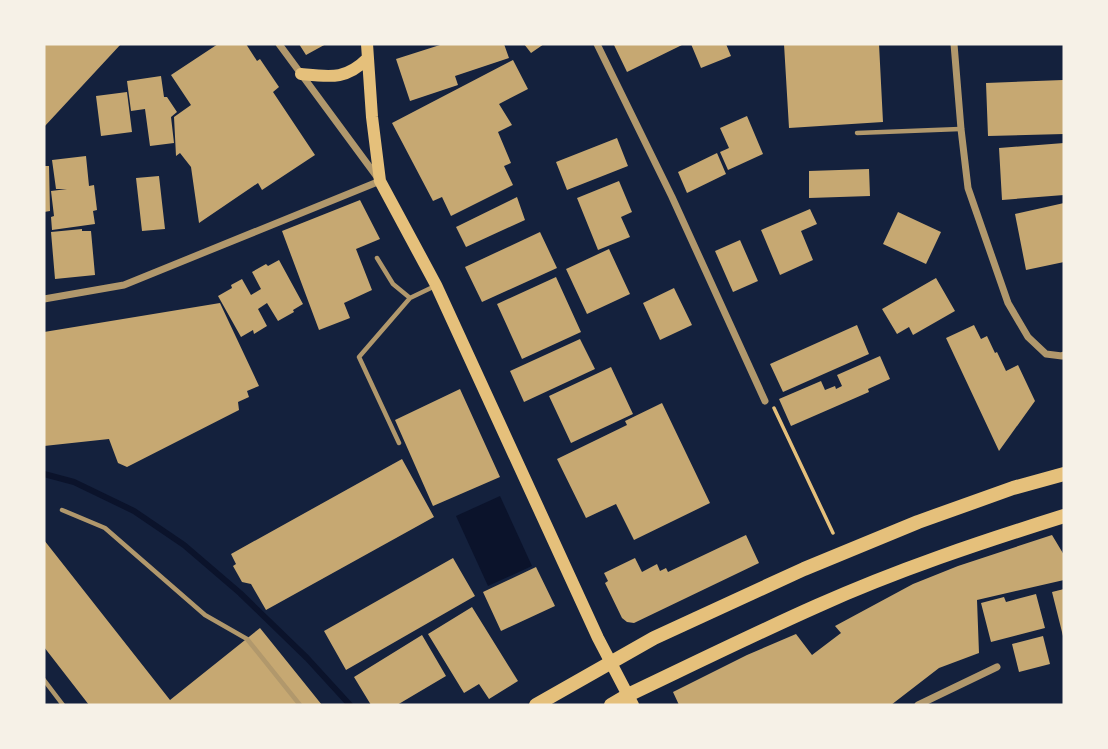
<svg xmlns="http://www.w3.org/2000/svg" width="1108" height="749" font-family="'Roboto Condensed',sans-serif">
<rect width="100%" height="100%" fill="#14213d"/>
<path fill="#0b132b" d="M500 496 532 566 488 586 456 516Z"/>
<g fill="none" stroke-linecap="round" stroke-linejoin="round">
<path stroke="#0b132b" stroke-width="6" d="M44 474 74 482 134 511 184 545 240 593 307 658 350 705"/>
</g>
<path fill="#c6a872" d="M44 44H121L44 127Z
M218 44H246L257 61 260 59 279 87 273 92 315 155 262 190 258 183 199 223 191 167 180 153 176 156 174 117 191 105 171 75Z
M299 44H326L306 55Z
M443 44H504L509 58 455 76 458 85 410 101 396 59Z
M524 44H544L531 53Z
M616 44H684L627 72 614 45Z
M691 44H726L731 56 701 68Z
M784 44H879L883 122 789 128Z
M513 60 528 89 499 104 512 125 498 132 511 163 504 166 513 185 451 216 442 197 433 201 392 123Z
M161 76 164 97H167L177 112 171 117 174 143 150 146 145 109 131 111 127 81Z
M1063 80 1064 134 988 136 986 83Z
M127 92 132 132 101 136 96 96Z
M747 116 763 154 728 170 720 152 729 148 720 128Z
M617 138 628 166 567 190 556 162Z
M1064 143V195L1002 200 999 148Z
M717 153 726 174 687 193 678 172Z
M86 156 89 186 94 185 97 210 93 211 95 224 52 230 51 217 54 216 51 191 67 189H56L52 160Z
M44 166H49L50 211 44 212Z
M869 169 870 196 809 198V171Z
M159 176 165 229 142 231 136 178Z
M619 181 632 212 621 217 630 237 598 250 577 198Z
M517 197 525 220 466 247 456 227Z
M360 200 380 239 356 249 372 290 344 303 350 318 319 330 282 231Z
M1064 203V262L1026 270 1015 214Z
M810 209 817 224 801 231 813 260 780 275 761 230Z
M898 212 941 232 926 264 883 244Z
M82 229V231H91L95 275 55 279 51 232Z
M540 232 557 268 482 302 465 267Z
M740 240 758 281 733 292 715 251Z
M609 249 630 294 587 314 566 269Z
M279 260 303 304 293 310 294 312 278 321 267 303 258 309 267 326 254 334 253 330 241 337 218 296 232 288 231 285 242 279 251 295 261 289 252 272 266 264 268 266Z
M556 277 581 332 522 359 497 304Z
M936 278 955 311 913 335 909 327 897 334 882 309Z
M674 288 692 325 660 340 643 303Z
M220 303 259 386 247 391 249 397 238 402 239 410 127 467 118 463 109 439 44 446V332Z
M857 325 869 354 783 392 770 364Z
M974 325 981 339 987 336 995 353 997 352 1006 371 1018 365 1035 401 999 451 946 338Z
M580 339 595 369 524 402 510 371Z
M880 356 890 379 868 389 869 392 791 426 779 399 821 381 825 390 835 386 836 389 842 386 837 375Z
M611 367 633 414 571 443 549 396Z
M460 389 500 477 433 506 395 420Z
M662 403 710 503 634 540 616 504 586 518 557 459 627 425 625 421Z
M402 459 434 517 266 610 251 584 242 582 233 566 236 564 231 554Z
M746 535 759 563 634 623 627 622 622 618 605 583 608 581 604 573 635 558 642 572 657 564 660 571 666 568 668 572Z
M1052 535 1064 555V580L977 600 979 653 939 668 891 705H679L673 692 747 655 796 634 812 655 841 633 835 626 913 584 958 566Z
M44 540 170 700 260 628 322 705H89L44 647Z
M453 558 475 596 346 670 324 631Z
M536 567 555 606 501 631 483 592Z
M1064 589V636H1063L1052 592Z
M1036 594 1045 628 991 642 981 603 1004 597 1006 602Z
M472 607 518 681 489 699 479 684 464 693 428 634Z
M422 635 446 676 397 705H371L354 677Z
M1043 636 1050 664 1019 672 1012 644Z"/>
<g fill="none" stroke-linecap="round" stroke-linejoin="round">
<path stroke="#e5c07b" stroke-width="3.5" d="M774 408 833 533"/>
<path stroke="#b1986c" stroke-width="4.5" d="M857 133 960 129
M377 258 393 284 410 298
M399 443 359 357 410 298 435 286
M62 510 105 528 205 615 247 639 300 705
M44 680 63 705"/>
<path stroke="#b1986c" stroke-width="7" d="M597 44 672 197 765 401
M954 44 961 129 968 188 1008 303 1028 337 1046 354 1062 356 1064 355
M44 299 124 285 380 181 279 44
M918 705 997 667"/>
<path stroke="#e5c07b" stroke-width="12" d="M367 44 372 117 380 181 436 285 598 638 633 705
M301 74C331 77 346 80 368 58"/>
<path stroke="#e5c07b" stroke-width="14" d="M536 705 654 638 804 569 918 522 1013 488 1064 474
M611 705 628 695C691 665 754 634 817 606 897 570 981 542 1064 516"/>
</g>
<rect width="1108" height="749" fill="none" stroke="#f6f1e7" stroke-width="91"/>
</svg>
